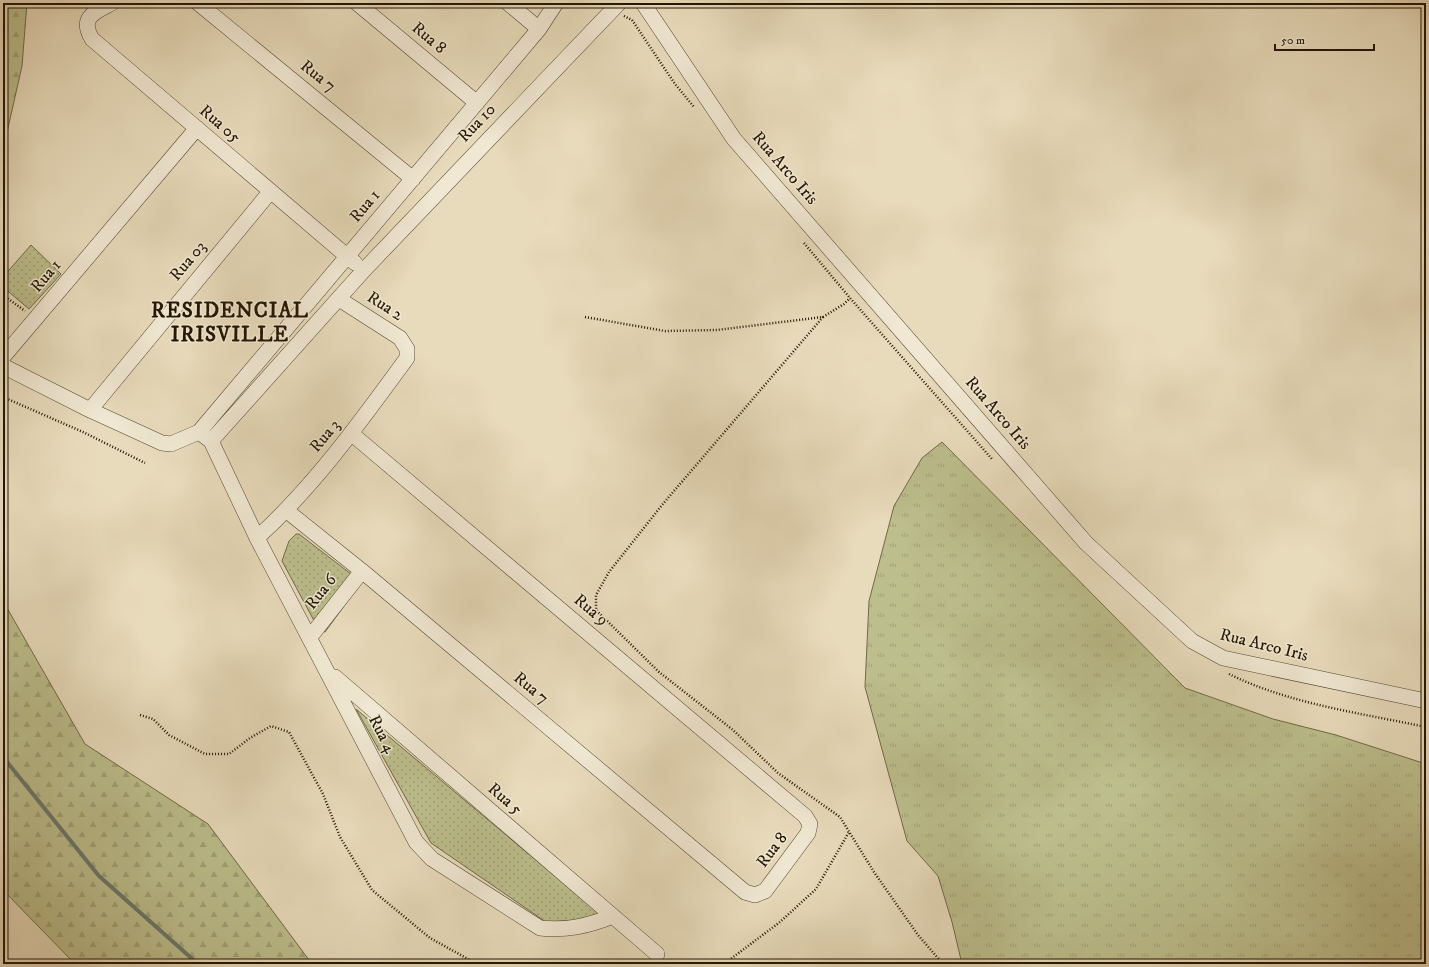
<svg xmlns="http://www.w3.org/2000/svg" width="1429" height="967" font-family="'IM FELL DW Pica',serif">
<defs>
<pattern id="grass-tufts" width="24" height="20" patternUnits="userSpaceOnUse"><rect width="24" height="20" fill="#bcbe8c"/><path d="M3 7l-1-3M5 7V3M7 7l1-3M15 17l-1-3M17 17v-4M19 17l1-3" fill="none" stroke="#a1a277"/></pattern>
<pattern id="forest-firs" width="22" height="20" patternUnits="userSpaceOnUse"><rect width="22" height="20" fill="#bcbe8c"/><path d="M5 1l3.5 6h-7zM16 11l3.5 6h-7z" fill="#a1a277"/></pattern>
<pattern id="park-dots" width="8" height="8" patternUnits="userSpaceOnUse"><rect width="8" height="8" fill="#bcbe8c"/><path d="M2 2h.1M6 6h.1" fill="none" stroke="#a1a277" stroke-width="1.8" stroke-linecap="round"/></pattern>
</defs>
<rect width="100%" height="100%" fill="#e8dbbb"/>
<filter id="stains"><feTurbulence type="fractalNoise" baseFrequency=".005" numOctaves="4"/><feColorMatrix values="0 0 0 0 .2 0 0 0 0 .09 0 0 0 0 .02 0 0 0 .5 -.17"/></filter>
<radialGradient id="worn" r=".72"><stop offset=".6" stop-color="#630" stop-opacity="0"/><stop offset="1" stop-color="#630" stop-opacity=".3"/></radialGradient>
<path fill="url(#grass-tufts)" stroke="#706a47" d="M942 442 1185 688 1273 719 1336 735 1426 764V964H962L952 922 938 876 907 841 865 687 869 601 894 506 922 458Z"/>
<path fill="url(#forest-firs)" stroke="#706a47" d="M3 3H27L22 66 3 150Z
M3 601 85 744 208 824 312 964H75L3 890Z"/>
<path fill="url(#park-dots)" stroke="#706a47" d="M31 245 61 274 29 309 3 287V277Z
M296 534H299L360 581 358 587 325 632 319 630 282 561 289 541Z
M356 709 599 913 597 919 546 922 431 843Z"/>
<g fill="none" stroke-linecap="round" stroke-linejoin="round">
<path stroke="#69796c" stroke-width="4" d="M3 757 99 876 198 964"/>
<defs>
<path id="minor" d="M112 3C95 12 79 17 92 39L355 263
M198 3 413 179
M357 3 477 103
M508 3 539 29
M643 3 734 139 1086 543 1192 641 1223 658 1426 701
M3 357 197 128
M3 366 90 410 162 443 171 444 199 432 539 29 556 3
M90 410 270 192
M203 435 211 441 364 270 619 3
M211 441 257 538 416 842 432 859 540 928C566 931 588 926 613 916
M287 511 362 571 745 892 755 895 765 891 808 833 810 824 805 816 352 434
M257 538C315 485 361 421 407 358V349L400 338 339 299
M310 637 362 571
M335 677 657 954"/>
</defs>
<use href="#minor" stroke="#544630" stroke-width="16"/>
<path stroke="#231502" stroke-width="2.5" stroke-dasharray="1 2" stroke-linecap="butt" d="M624 16 632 20 675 84 694 107
M804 243 850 298 992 459
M3 295 25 311
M585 317 665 331 717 330 823 317 844 304 850 298
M823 317 662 505 609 572 596 595V610L659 672 733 730 778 773 840 817 874 872 918 935 943 964
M3 397 83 432 145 463
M1229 674C1290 704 1360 713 1426 727
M140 715 153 719 169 735 205 754H229L250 738 271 726 289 732 323 794 340 837 372 890 430 938 477 964
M724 964 780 922 816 889 849 832"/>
<use href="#minor" stroke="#f0e8d3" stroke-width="15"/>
</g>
<g text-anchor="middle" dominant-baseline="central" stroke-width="3" stroke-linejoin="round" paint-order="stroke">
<g font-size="17" fill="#231502" stroke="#f0e8d3">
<text transform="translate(429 38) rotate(40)">Rua 8</text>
<text transform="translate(318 76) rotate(39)">Rua 7</text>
<text transform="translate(477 123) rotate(-46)">Rua 10</text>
<text transform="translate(220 124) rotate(41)">Rua 05</text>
<text transform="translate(785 168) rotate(49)">Rua Arco Iris</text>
<text transform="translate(365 206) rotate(-50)">Rua 1</text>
<text transform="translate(188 261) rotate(-50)">Rua 03</text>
<text transform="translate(46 276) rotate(-50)">Rua 1</text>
<text transform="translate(385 306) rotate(33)">Rua 2</text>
<text transform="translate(998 413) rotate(49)">Rua Arco Iris</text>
<text transform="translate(325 436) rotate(-50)">Rua 3</text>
<text transform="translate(321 592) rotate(-52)">Rua 6</text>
<text transform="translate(591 610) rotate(40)">Rua 9</text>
<text transform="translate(1264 645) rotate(14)">Rua Arco Iris</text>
<text transform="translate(531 688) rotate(40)">Rua 7</text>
<text transform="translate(382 734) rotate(63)">Rua 4</text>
<text transform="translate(505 799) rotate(41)">Rua 5</text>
<text transform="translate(772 850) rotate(-53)">Rua 8</text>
</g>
<g font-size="21" font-weight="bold" letter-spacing="1" fill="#231502" stroke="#f0e8d3">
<text x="230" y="311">RESIDENCIAL<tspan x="230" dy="24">IRISVILLE</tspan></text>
</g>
</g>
<rect width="1429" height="967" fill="none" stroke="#e8dbbb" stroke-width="16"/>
<rect x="4" y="4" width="1421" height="959" fill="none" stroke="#231502" stroke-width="2"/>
<rect x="8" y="8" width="1413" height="951" fill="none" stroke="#231502"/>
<path d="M1275 44v6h99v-6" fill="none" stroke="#231502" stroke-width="2"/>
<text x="1281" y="44" font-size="12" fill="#231502" stroke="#f0e8d3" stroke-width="3" paint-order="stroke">50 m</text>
<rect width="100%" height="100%" filter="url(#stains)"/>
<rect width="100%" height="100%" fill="url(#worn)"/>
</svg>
